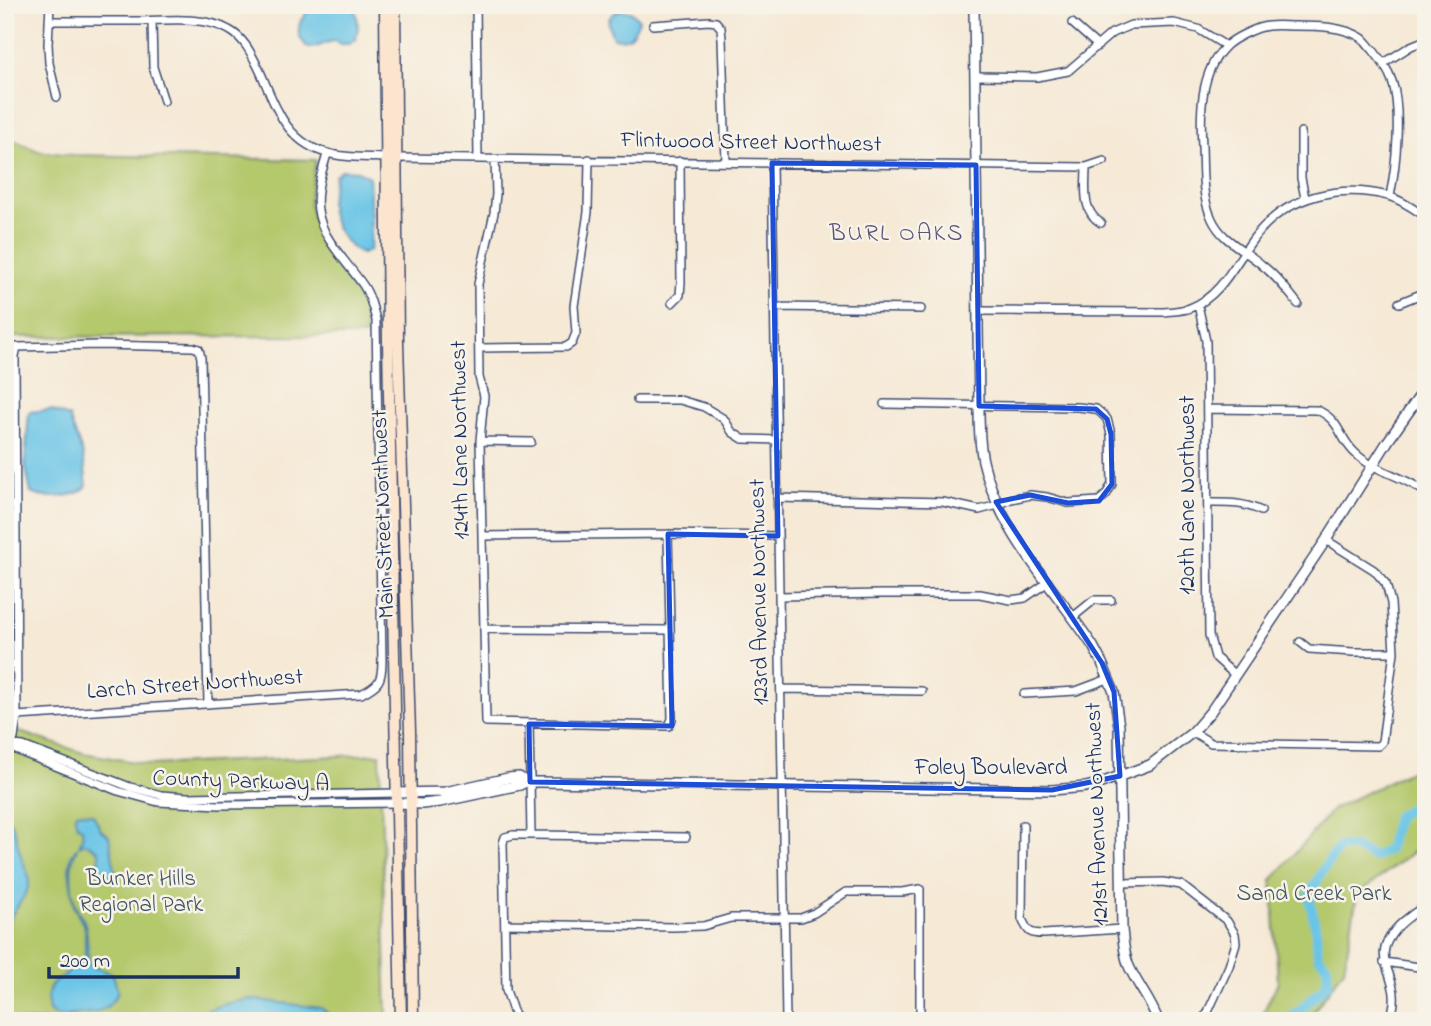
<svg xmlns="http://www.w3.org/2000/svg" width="1431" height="1026" font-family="'Indie Flower',sans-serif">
<rect width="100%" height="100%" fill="#f7f3e8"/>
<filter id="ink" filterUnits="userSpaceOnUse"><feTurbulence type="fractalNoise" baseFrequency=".0143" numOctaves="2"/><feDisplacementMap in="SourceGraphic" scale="14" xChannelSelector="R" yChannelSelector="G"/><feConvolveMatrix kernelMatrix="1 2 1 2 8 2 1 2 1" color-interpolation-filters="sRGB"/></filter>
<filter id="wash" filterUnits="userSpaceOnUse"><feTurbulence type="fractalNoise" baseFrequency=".00686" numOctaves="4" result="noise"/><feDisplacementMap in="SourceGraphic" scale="28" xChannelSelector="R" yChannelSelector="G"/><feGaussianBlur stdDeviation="1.57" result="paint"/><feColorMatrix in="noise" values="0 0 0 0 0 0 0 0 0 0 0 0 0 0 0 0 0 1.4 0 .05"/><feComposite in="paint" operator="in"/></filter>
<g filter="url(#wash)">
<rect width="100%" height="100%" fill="#f6e9d6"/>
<path fill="#b4c86c" stroke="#687c65" stroke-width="2" d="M5 94 6 137 38 151 72 155 316 160 309 202 319 241 343 274 364 305 365 336 5 337Z
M1426 728V842L1357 895 1344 969 1307 1021H1259L1278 982 1272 880 1333 809 1412 770Z
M5 729H11L83 753 151 765 380 754 387 1021H5Z"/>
<path fill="#69c5e7" stroke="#427aa2" stroke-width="2" d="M311 5H352C358 12 360 29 355 37L356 39 349 44H339L335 41C326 41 320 48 308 48 299 37 296 35 301 20L304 18 307 10 311 8Z
M620 10 632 12 639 20C634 33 630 42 614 38 607 26 604 16 620 10Z
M342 170 358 171 369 177 371 218 370 250 362 254C345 246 330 223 330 203 331 194 334 184 335 175Z
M51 410 69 417 83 455 87 486C77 498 45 500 31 493L25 464 29 412Z
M79 812 93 814 101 830 109 836 115 870 113 877 102 876 97 872C100 854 104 852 86 843L79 846C82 838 83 837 82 828L78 826C75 821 73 815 79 812Z
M5 815C17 827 16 841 21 856 24 867 32 875 28 888 24 900 11 912 9 922 7 930 10 936 5 943Z
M76 848 77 849C68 864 71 888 75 904 77 911 83 917 85 924 88 933 87 951 89 963L94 967 113 974 118 992C115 997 112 1002 108 1006 99 1013 91 1013 81 1014 68 1015 60 1021 49 1011L47 997 51 985 56 980 65 976 72 967 81 963 85 958V928L74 907 69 870 71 856Z
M250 999 321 1008 337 1021H183C205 1009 225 1003 250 999Z"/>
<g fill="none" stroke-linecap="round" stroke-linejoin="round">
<path stroke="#69c5e7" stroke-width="10" d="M1283 1021 1300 1010 1328 983 1327 966 1318 956 1316 931 1309 896 1324 868 1339 847H1353L1374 857 1388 850 1397 816 1414 806 1426 813"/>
</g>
</g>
<g filter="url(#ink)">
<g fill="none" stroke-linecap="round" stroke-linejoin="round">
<defs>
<path id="minor" d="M50 5 48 44 49 63 57 97
M476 5 478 159
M49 21C79 21 109 21 140 21 167 20 205 16 229 30 244 38 251 53 258 67 265 81 270 97 278 111 302 159 340 157 387 158
M152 21 153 67 164 101
M1072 23 1098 46
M653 25 709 21 716 22 721 28 722 39 726 162
M1384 63 1411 46 1426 40
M975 76 1037 77 1068 71 1112 33 1131 25 1174 23 1198 29 1226 46
M1301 132V178L1305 198
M397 158 1086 167 1104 161
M495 159 496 194 494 213 478 284 479 377 484 396 480 441 486 722 669 726 672 719 668 534
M772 163 786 1021
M1086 167C1086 187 1081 211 1101 223
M672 303 680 295 681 282 680 161
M1399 303 1426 292
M1298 304C1287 290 1276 276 1262 265 1245 250 1222 241 1212 219 1201 196 1203 170 1202 146 1200 113 1200 71 1226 46 1234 38 1257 27 1268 26 1277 25 1286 26 1295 26 1317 26 1343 26 1362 38 1366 41 1369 46 1373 50 1381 60 1388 69 1392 81 1402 109 1396 167 1390 196
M1198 305 1206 341 1209 635 1215 657 1235 675
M775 307 921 309
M977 311 1164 312C1173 311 1182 311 1190 308 1223 296 1237 258 1257 234 1289 195 1341 184 1388 196 1402 200 1414 209 1426 217
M480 348 566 347 572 343 576 333 574 306 588 212 589 159
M637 400H680L704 407 724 419 732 432 743 439 777 440
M1207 409 1317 410C1340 420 1338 435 1353 451 1373 472 1404 475 1426 493
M480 441 531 442
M777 498 943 502 979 510 998 505 1011 499 1030 495 1047 497 1068 503 1099 501 1106 495 1112 484 1111 434 1107 419 1102 414 1096 409 1078 407 884 404
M1208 503C1227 503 1243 502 1261 511
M5 505H16
M482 536 668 534 778 536
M779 596 881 594H980L1011 600 1025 598 1048 582
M1073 617 1094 600H1111
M484 629 670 630
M1300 642 1309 649 1353 652H1394
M5 665 16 664
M781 689 922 691
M1024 694 1076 691 1108 679
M17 716 361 694C379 685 382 681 382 661L376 320C373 308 370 295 363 285 342 255 312 231 318 191 319 178 324 166 327 154
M529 724 531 835
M1193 732 1211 743 1378 746 1382 742 1394 652 1391 603 1386 584 1374 570 1326 540
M5 744 23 746 130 787 161 795 187 797 397 793
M11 745 14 738 17 717 15 356 17 347 99 345 193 347 199 349 201 358 208 704
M11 745 16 750 23 753 118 791 158 802 220 805 397 803
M1023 825 1022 919C1028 932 1029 934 1044 934L1122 929
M1121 883 1163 882 1181 885 1227 921 1235 934 1236 943 1229 966 1207 1014 1200 1021
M505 924 673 927 703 926 731 918H801L814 913 846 892H902L920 889V1021
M1384 962 1426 968
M520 1021 513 1011 506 990 503 843 505 837 513 835H531L686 837
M551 1021H678
M1390 1021C1393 1010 1396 999 1393 988 1388 964 1375 954 1395 930 1403 920 1416 912 1426 905"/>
<path id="tertiary" d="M974 5 979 406C979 424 979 443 983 461 999 532 1053 586 1093 646L1102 663 1114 692 1119 726 1122 929C1123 941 1124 952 1128 964 1136 984 1151 1000 1158 1021
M397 793 445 792 508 778 519 777 526 782
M397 803 422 804 440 802 520 785 526 782H540L1052 790 1086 787 1101 783 1150 765 1193 732 1211 711 1326 540 1388 441 1426 387"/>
<path id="secondary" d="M385 5 388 342 401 1021
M395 5 398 343 410 732 413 1021"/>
</defs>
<use href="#minor" stroke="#3c4b70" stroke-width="10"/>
<use href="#tertiary" stroke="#3c4b70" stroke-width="12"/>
<use href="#secondary" stroke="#3c4b70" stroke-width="13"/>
<use href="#minor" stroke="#fff" stroke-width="7"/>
<use href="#tertiary" stroke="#fff" stroke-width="9"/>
<use href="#secondary" stroke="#fce5cf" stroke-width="10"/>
</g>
</g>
<path fill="none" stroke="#1d4ed8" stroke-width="5" stroke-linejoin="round" d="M772 163 976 165 979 406 1096 409 1107 419 1111 434 1112 484 1099 501 1068 503 1030 495 996 502 1102 663 1114 692 1120 776 1052 790 530 782 529 724 672 726 668 534 778 536Z"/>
<g text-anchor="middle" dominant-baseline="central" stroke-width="5" stroke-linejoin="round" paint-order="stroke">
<g font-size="23" fill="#1b2f5e" stroke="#f7f3e8">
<text transform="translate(751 143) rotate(1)">Flintwood Street Northwest</text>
<text transform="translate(461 440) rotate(-91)">124th Lane Northwest</text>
<text transform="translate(1188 495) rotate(-90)">120th Lane Northwest</text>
<text transform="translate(384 514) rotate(-92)">Main Street Northwest</text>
<text transform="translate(760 592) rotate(-91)">123rd Avenue Northwest</text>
<text transform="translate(195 685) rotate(-4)">Larch Street Northwest</text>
<text x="991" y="768">Foley Boulevard</text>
<text transform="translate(241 782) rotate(2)">County Parkway A</text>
<text transform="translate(1098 814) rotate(-92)">121st Avenue Northwest</text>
</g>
<g font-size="23" fill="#415562" stroke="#f7f3e8">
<text x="141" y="879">Bunker Hills<tspan x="141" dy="26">Regional Park</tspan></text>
<text x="1314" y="894">Sand Creek Park</text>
</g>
<g font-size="24" letter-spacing="2" fill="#61537a" stroke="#f7f3e8">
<text x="897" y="234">BURL OAKS</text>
</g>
</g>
<rect width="1431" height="1026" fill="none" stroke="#f7f3e8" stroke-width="28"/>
<path d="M49 967v10h189v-10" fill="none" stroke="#1b2f5e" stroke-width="3.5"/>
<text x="60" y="967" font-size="21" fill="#1b2f5e" stroke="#f7f3e8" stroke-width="5" paint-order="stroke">200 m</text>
</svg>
